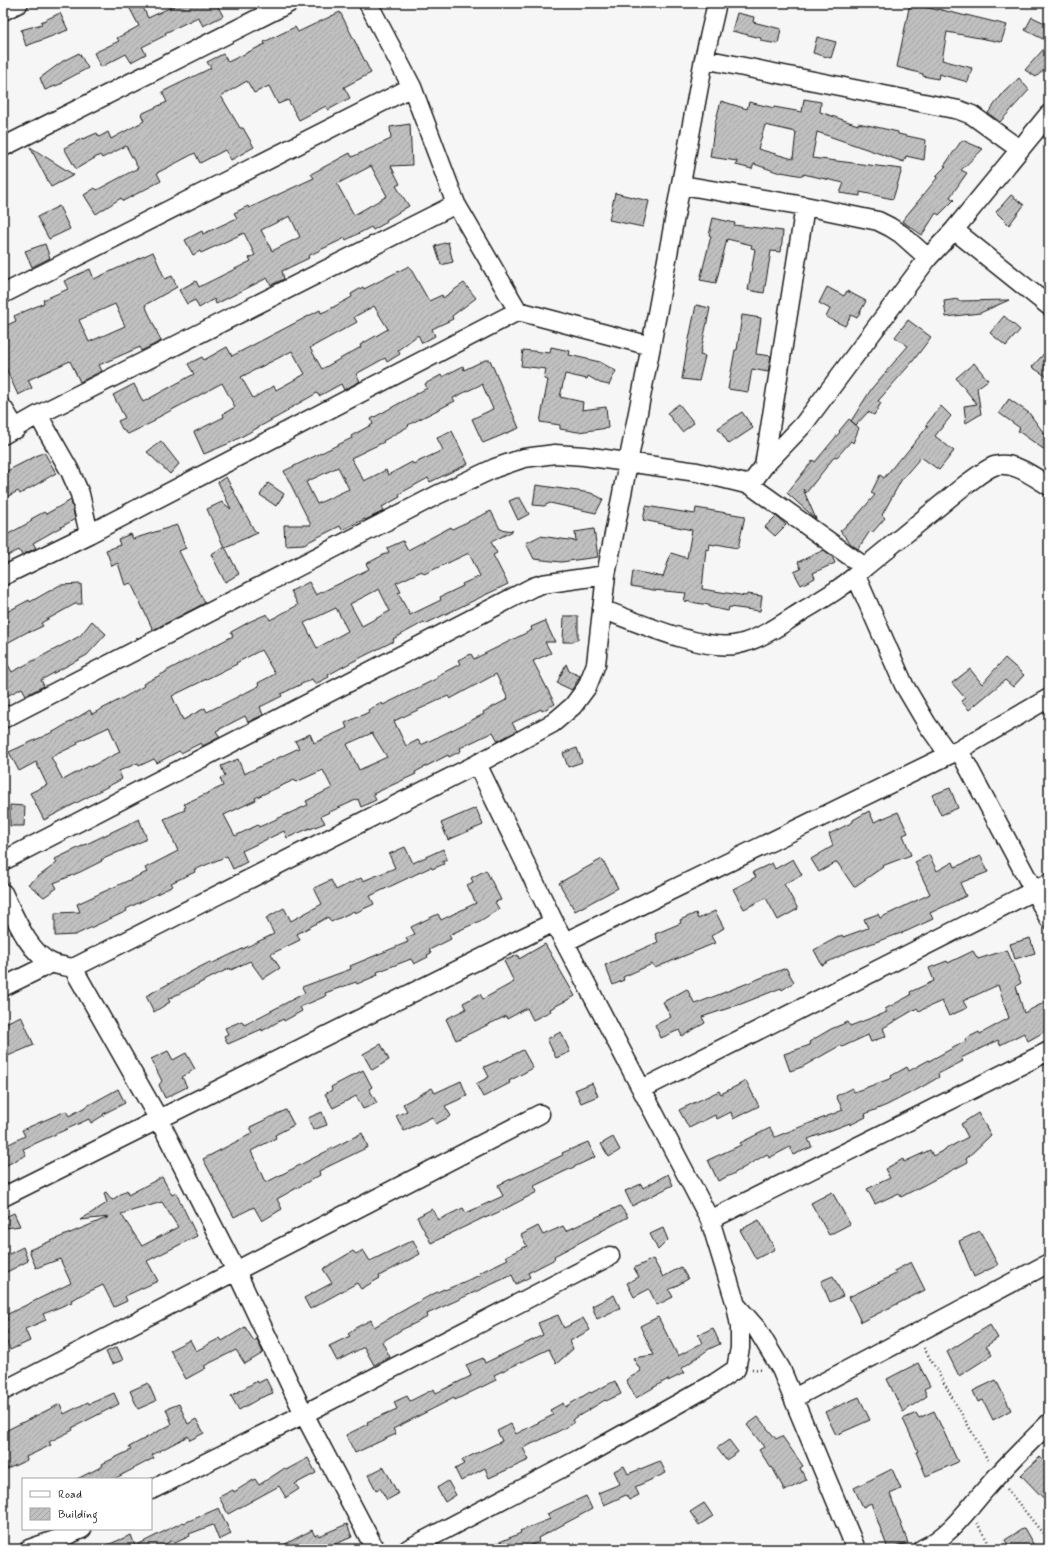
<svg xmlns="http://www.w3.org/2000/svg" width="1052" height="1552" font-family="Mynerve,sans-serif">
<defs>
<pattern id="building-hatch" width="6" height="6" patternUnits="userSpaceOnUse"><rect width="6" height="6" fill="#c0c0c0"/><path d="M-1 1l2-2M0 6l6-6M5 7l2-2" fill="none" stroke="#a4a4a4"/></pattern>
</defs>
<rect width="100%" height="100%" fill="#f6f6f6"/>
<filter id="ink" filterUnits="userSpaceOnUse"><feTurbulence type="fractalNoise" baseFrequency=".025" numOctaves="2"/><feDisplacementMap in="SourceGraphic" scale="8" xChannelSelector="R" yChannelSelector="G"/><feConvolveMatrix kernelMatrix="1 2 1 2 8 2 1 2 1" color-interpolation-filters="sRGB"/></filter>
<g filter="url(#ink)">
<path fill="url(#building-hatch)" stroke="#1c1c1c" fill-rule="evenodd" d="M127 3H141L148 18 180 3H216L223 16 203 26 198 17 165 33 166 35 142 47 146 54 131 62 126 54 101 67 94 53 119 41 117 38 139 26Z
M910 3 937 10 938 9 966 16V15L1007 25 1001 42 947 32 942 60 972 68 968 82 939 74 938 79 923 76V74L897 67Z
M340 12 371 73 344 87 350 98 328 110 326 106 299 120 288 100 278 104 269 86 254 93 247 81 221 96 240 128H243L254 147 231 160 225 150 200 163 195 153 157 173 161 181 123 201 121 198 96 214 84 195 95 188 97 190 138 168 126 146 102 158 100 155 76 169 64 148 83 138V139L97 133 99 137 108 132 111 139 144 121 141 114 167 102 162 92 211 68 207 62 223 54 228 62 265 44 264 42 295 27 298 32Z
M60 13 68 30 26 46 21 30 42 24 41 22Z
M737 13 754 17 753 22 781 29 778 44 761 41V38L732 31Z
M1032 17 1049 25V42L1025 30Z
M817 37 836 42 831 58 813 53Z
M1049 43V65L1036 77 1025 70Z
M79 53 88 68 62 82 63 83 45 90 40 78 63 61Z
M1019 78 1029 90 1000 122 988 113 1004 92Z
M804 99 821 102 820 112 858 125V123L872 126 898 132V134L926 140 924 160 906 156 904 162 817 132 812 158 902 169 893 199 860 192V196L840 193 844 183 803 174V176L781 172 780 173 754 164 752 169 736 165 737 161 710 157 715 123 721 101 747 109 749 102 774 108V107L802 112ZM765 125 796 132 793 159 758 149Z
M410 124 412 165 391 166 400 184 396 186 409 206 386 220 387 222 373 230 371 227 346 240 345 238 308 256 309 258 282 271 284 279 271 285 267 278 216 304 214 299 199 308 195 300 187 304 179 290 196 281 199 287 251 261 249 258 255 255 244 233 201 253 200 251 193 255 185 240 202 231 203 234 237 218 234 213 248 206 249 208 314 178 311 174 350 153 352 157 391 139 390 127ZM371 166 387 196 354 215 337 184ZM290 216 300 237 272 251 261 230Z
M962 140 983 149 961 170 967 173 950 197 954 200 939 215 936 213 922 235 902 221 938 177 936 176 946 166H944Z
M30 147 74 175 51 187Z
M615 193 649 201 643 227 609 220Z
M1011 195 1024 205 1009 225 996 212Z
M59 206 70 229 49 239 37 217Z
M713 218 735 223 734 225 783 231 781 252 771 251 764 293 748 290 755 249 751 248 752 245 727 239 716 283 700 280 711 236 709 235Z
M448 242 453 262 441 265 435 246Z
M45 244 50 258 32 267 25 251Z
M153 252 165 279 172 276 177 287 145 305 161 341 141 351 140 347 99 365 102 371 80 382 70 361 28 380 32 388 18 395 3 362V327L16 321 14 316 44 303 43 300 68 289 64 281 90 269 94 279ZM115 304 125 326 89 342 79 320Z
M409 266 429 301 442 295 443 298 464 283 476 298 452 316 453 319 432 329 435 336 422 343 418 335 398 350 400 354 387 362 385 358 356 374 360 381 344 390 341 384 319 396 317 393 287 410 288 411 230 443 204 454 194 432 224 417 223 414 235 407 222 383 155 419V421L128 434 122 429 118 421 125 418 113 395 134 384 143 402 194 374 188 364 202 357 204 360 227 347 232 356 320 310 321 313 326 311 352 297 351 294 363 287 364 289ZM374 306 388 329 360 345 361 347 322 369 310 348 357 322 354 317ZM292 351 305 374 276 390 274 386 253 398 241 377Z
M827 287 844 296 847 291 866 301 857 318 851 315 845 326 826 317 830 309 819 303Z
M958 299V301L1009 300 980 313 946 317 944 301Z
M696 305 710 308 700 355 705 356 699 381 682 379 686 354Z
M742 315 761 318 756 354 771 356 768 372 752 369 748 392 728 389 735 350H737Z
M1004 316 1020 330 1006 346 990 333Z
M908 320 931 337 913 361 878 401 881 403 874 415 868 412 856 425 851 421 872 388 908 346 895 337Z
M551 347 570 351 569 355 600 362 616 371 609 385 600 383 588 376 587 379 565 374 560 397 583 402 582 410 606 407 608 428 578 432 560 429V425L540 422 548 380 544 379 546 369 521 366 523 350 550 353Z
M1049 348V378L1032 367Z
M485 360H490L519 428 483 443 472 419 493 409 482 384 453 398 455 401 408 425 409 426 383 441 384 442 351 458 364 481 386 470 388 475 412 462 413 464 443 450 437 438 452 431 468 464 430 482 428 478 399 494 400 497 382 507 384 511 365 520V519L342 530 340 526 304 544 285 545 284 525H311L284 471 352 438 351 436 373 424 371 419 427 388 425 384 441 375 442 377 463 366 464 370ZM338 467 349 489 317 504 306 482Z
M974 363 988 380 977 388 981 414 966 423 964 406 977 404 956 378Z
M1009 399 1029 413 1049 440V453L1018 431 1020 428 999 413Z
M679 404 694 423 682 432 667 413Z
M941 406 951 416 935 436 954 451 939 470 921 457 902 479 882 515 885 518 872 533 870 531 858 549 852 545 840 531 854 519 875 495 871 493 880 475 884 478 901 457 902 458 928 426 926 425Z
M742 412 753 428 729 444 718 428Z
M849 419 859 428 853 443 851 441 837 457 835 456 806 493 803 489 816 519 787 493 813 460 815 462 840 432 839 431Z
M161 441 179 464 170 474 147 452Z
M44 452 56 473 20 494 18 491 3 499V473Z
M226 477 254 530 258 533 225 547 239 574 225 582 211 554 224 547 207 509 222 502 231 509 218 482Z
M268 483 284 494 276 506 260 495Z
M536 485 591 493 603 499 596 513 550 503 544 506 533 505Z
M516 498H520L529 514 518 520 509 501Z
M71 500 75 519 33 543 36 548 22 555 19 550 3 558V537L32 521 31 519 44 512 46 514Z
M646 506 695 514 696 508 745 516 738 548 716 544 715 545 710 544 709 550 706 549 702 589 746 596 747 594 762 596 760 611 729 607 728 611 709 607V605L684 601 686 593 653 590 631 586 633 571 663 577 671 553 687 558 692 530 643 520Z
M491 511 500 529 513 531 491 542 497 553 493 555 508 584 425 624 424 622 393 639 394 641 350 663 328 675 329 677 315 684 312 679 281 694 282 696 260 707 263 715 248 722 245 716 216 731 220 737 203 746 201 743 181 753 179 751 157 763 154 759 139 766 138 763 119 771 122 779 44 820 30 793 47 785 36 762 19 771 9 752 55 731 90 710 92 714 123 698 144 686 143 684 166 672V671L233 636 231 632 251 621 267 614 270 620 298 605 291 591 309 582 316 595 369 569 366 564 389 552 387 548 403 541 408 550 451 527 452 529ZM469 553 480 576 462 584 463 586 440 597 441 600 410 615 398 593 401 592 396 583 422 571 424 574ZM379 589 390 611 362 626 350 604ZM336 608 348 631 317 648 304 623ZM261 650 275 674 258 683 259 686 207 712 205 708 183 720 172 696 237 664 236 663ZM109 727 120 752 90 767 89 766 63 780 51 757 78 744 77 742Z
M776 516 786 525 775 536 765 527Z
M177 525 186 548 179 551 205 603 153 630 131 583 125 585 118 563 112 566 106 550 120 545 118 539 131 534 133 539Z
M594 529 598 557 561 562 534 559 526 543 540 536 576 541 575 532Z
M824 550 832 556 835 563 813 573 815 578 801 585 794 572 801 569 798 562Z
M81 584 82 604H75L41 623 43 626 30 632 29 631 7 643 3 635V614L29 600 30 602 60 585Z
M564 616H578V639L572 642H563Z
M92 621 106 634 87 655 41 680 44 686 26 695 22 688 3 698V656L12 672 80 636Z
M545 621 555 642H545L551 653 533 661 555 704 542 711 541 709 512 723 517 731 498 741 493 732 460 748 461 751 449 757 448 755 415 772 416 774 373 794 376 800 361 807 358 799 321 816 325 823 310 829V828L287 838 284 831 242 851 247 862 233 869 227 856 194 870 195 872 171 883 173 886 126 909 127 911 75 935 55 936V913L80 912 77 904 147 872 145 868 178 851 164 819 185 810 184 808 186 807 184 804 223 786 220 778 225 776 221 766 238 759 244 774 299 748 295 741 310 734 314 743 347 728 345 723 369 712 368 710 382 703 383 705 438 678 437 676 460 664 458 660 471 654 474 659 532 630 531 627ZM496 674 508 699 483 712 484 714 444 734 421 745 418 740 406 746 394 721 448 696 450 699ZM372 733 387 757 359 770 347 744ZM323 770 332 788 306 801 308 805 301 808 259 827 258 825 235 836 224 815 256 800 255 798 294 780 296 782Z
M1005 658 1024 675 1013 687 1005 680 969 710 961 701 965 698 952 683 970 669 982 684Z
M566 664 569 671 580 676 572 690 557 683Z
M577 748 582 762 568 767 563 753Z
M950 788 958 808 941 815 932 795Z
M10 805 25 806 24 826H10Z
M476 808 483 825 448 840 441 823Z
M869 811 874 822 898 812 908 833 903 835 911 855 882 866 883 867 854 887 837 862 819 872 811 859 833 846 829 834 853 822V820Z
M139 819 147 839 101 860 102 861 80 872 54 883 57 888 44 897 28 884 57 863 55 859Z
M405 847 413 863 443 849 447 859 442 861 444 864 432 869 431 867 370 896 374 904 355 913 354 911 331 922 328 917 297 934 300 940 271 954 280 968 263 979 250 961 231 970 230 968 168 999 170 1002 154 1012 146 996 196 969 210 962 211 964 274 934 266 918 284 908 291 921 322 904 314 888 331 880 336 890 361 878 363 881 395 868 389 854Z
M929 855 937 871 953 862 955 867 981 856 988 872 960 883 966 896 930 913 933 919 907 931 850 951 822 965 814 950 842 935 843 937 868 928 864 919 878 914 880 918 930 894 915 862Z
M602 859 618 888 575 911 559 883Z
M793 859 802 875 784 884 798 909 778 920 766 898 744 909 733 889 756 877 753 872 772 863 775 869Z
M486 870 501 900 495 902 499 909 480 921 449 935 451 939 429 950 431 953 427 955 428 957 414 964 411 959 377 972 378 975 357 984 356 982 325 993 326 996 300 1007 302 1011 284 1021 283 1019 262 1031V1029L228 1044 224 1036 228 1034 225 1028 242 1021 244 1025 305 993 302 987 351 969 350 966 408 942 406 938 415 934 411 927 438 914 441 920 476 903 467 885 473 882 471 878Z
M715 911 724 928 711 936 715 943 655 968 652 964 623 977 624 980 613 985 605 965 658 942 655 934 681 923 680 920 696 913 698 919Z
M1030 938 1035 953 1015 959 1010 944Z
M545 944 575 996 550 1009 551 1011 533 1020 527 1008 507 1019 506 1016 456 1040 446 1019 466 1009 463 1003 480 994 483 999 514 982 504 961 518 955 519 959Z
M1007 950 1021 983 1016 986 1024 1013 1049 1000V1029L1028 1041 1024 1033 1000 1045 998 1040 961 1058 963 1061 938 1074 939 1077 922 1087 887 1105 865 1114 866 1117 850 1125V1123L808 1139 812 1147 793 1155 790 1147 769 1158 767 1154 733 1174 718 1181 708 1160 741 1145 740 1143 770 1128 775 1137 843 1110 836 1096 852 1088 854 1092 892 1078 891 1076 907 1067 909 1071 929 1060V1061L966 1041 965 1039 979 1032 980 1034 1009 1018 998 985 963 1001 967 1008 949 1016 942 1001 919 1011 917 1008 883 1028 886 1036 871 1042 868 1035 842 1047 841 1045 802 1067 790 1071 784 1054 810 1045 809 1042 831 1029 848 1022 850 1026 887 1012 885 1009 911 995 910 992 934 981 929 968 947 961 948 963 973 951 978 959Z
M786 968 794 982 782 990 781 988 741 1004 702 1017 705 1023 682 1036 679 1030 661 1038 655 1025 671 1017 663 1002 687 989 695 1004Z
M21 1016 34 1045 3 1058V1024Z
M561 1032 570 1052 556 1058 547 1039Z
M381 1044 389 1060 372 1070 363 1054Z
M523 1050 533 1068 509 1081 510 1083 483 1097 476 1084 489 1077 484 1067 498 1061 499 1062Z
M168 1051 173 1060 186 1053 195 1069 182 1077 187 1087 165 1098 159 1085 162 1081 151 1059Z
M363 1070 372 1087 369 1089 377 1103 363 1109 356 1096 333 1108 325 1094 332 1090 331 1087Z
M461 1081 467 1096 445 1106 451 1116 436 1124 432 1117 404 1131 396 1116 407 1111 403 1104 432 1088 435 1093Z
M746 1081 759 1106 733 1119 731 1112 717 1119 715 1115 689 1128 679 1110 719 1091 721 1094Z
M592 1083 598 1096 581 1103 575 1090Z
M118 1089 125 1103 103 1114 104 1115 91 1123 89 1119 23 1149 26 1155 3 1167V1147L25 1136 22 1130 66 1111 69 1116Z
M286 1110 294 1125 275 1135 276 1138 251 1151 265 1182H267L362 1133 368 1147 319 1171 320 1175 277 1199 282 1209 262 1221 254 1207 234 1217 203 1159 253 1133 250 1127Z
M322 1112 327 1125 313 1130 308 1118Z
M978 1113 991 1135 966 1159 968 1162 901 1197 899 1193 875 1204 867 1189 890 1178 885 1169 903 1159 904 1162 930 1150 933 1156 968 1137 961 1124Z
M613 1137 620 1150 609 1157 601 1144Z
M588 1142 595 1157 534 1186 537 1192 499 1212 485 1218V1217L431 1243 417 1217 432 1209 438 1220 463 1208 466 1213 503 1196 498 1185 563 1155 562 1153Z
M668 1174 673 1185 632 1206 625 1191 641 1184 643 1188Z
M162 1177 172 1195 176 1193 197 1236 147 1261 158 1281 125 1296 127 1301 114 1307 103 1285 71 1300 72 1302 43 1314 46 1320 25 1329 30 1341 10 1350 4 1335 8 1333 3 1323V1322L8 1320 6 1315 71 1283 60 1259 36 1268 29 1250 109 1217 80 1220 107 1203 104 1193 106 1192 112 1200 127 1190 128 1195ZM162 1202 178 1227 142 1246 121 1214Z
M832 1192 850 1224 829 1235 811 1203Z
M620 1206 628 1217 554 1256 555 1259 528 1273 530 1277 516 1284 512 1275 427 1314 428 1317 401 1330 382 1342 390 1357 374 1365 364 1347 337 1361 329 1346 350 1336 348 1334 355 1329V1328L371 1320 374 1327 429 1296 444 1289 445 1290 480 1275 479 1273 508 1259 506 1256 527 1246 521 1235 538 1226 543 1235 563 1226 566 1231Z
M14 1213 20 1226 6 1228 3 1218Z
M759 1220 775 1249 756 1259 740 1230Z
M663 1228 668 1240 658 1250 650 1234Z
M980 1231 998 1265 974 1277 959 1241Z
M413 1240 420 1254 379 1276 380 1278 361 1289 357 1283 310 1309 304 1298 332 1283 323 1269 353 1251 356 1254 363 1250 370 1261Z
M23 1247 28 1261 3 1274V1257Z
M653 1259 663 1277 681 1267 688 1279 669 1290 673 1297 657 1305 649 1289 634 1297 627 1283 639 1277 634 1268Z
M911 1262 925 1290 861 1322 849 1297 896 1274 894 1271Z
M833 1276 843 1296 830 1302 821 1281Z
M614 1295 620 1308 597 1319 592 1306Z
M558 1315 564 1328 583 1318 590 1330 570 1341 573 1349 556 1364 549 1349 494 1375 496 1380 455 1400 454 1398 393 1429 396 1434 355 1453 346 1435 368 1424 367 1422 397 1409 394 1402 407 1396 410 1401 434 1389 436 1393 471 1376 466 1365 483 1358 485 1363 543 1335 538 1323Z
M658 1317 678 1356 702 1343 698 1335 713 1328 720 1344 709 1349 681 1369 684 1373 668 1381V1379L636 1398 626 1380 641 1371 633 1358 654 1355 640 1326Z
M990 1325 998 1338 986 1346 992 1355 959 1376 947 1352Z
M245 1327 254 1341 257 1339 263 1353 245 1364 236 1350 204 1366 206 1368 186 1379 170 1350 190 1340 196 1351 220 1338 222 1341Z
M117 1347 123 1360 112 1364 106 1352Z
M918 1363 930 1386 924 1389 927 1396 903 1412 887 1379Z
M266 1379 273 1393 260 1398 239 1410 231 1396 257 1381 258 1383Z
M996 1380 1011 1410 993 1420 983 1400 978 1402 973 1391Z
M615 1381 621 1394 606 1401 605 1400 572 1420 574 1423 555 1433 523 1448 529 1460 489 1478 485 1468 461 1481 455 1469 464 1464 462 1460 502 1441 497 1431 511 1424 516 1434 553 1415 550 1410 563 1403 565 1407 590 1392 591 1393Z
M148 1383 156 1401 138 1409 130 1391Z
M114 1393 119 1404 72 1428 73 1430 49 1442 51 1445 26 1457 27 1460 3 1471V1432L60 1404 64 1414 88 1402 89 1404Z
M859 1397 870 1420 836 1435 825 1412Z
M179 1404 188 1424 196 1419 204 1433 190 1440 188 1436 152 1455 154 1458 114 1479H77L103 1466 102 1464 131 1450 129 1447 172 1424 166 1409Z
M934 1411 958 1462 926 1476 916 1452 918 1451 903 1419 916 1413 919 1418Z
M758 1417 776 1439 782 1436 803 1466 800 1468 806 1480 785 1491 772 1467 771 1468 759 1450 764 1447 747 1425Z
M729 1440 738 1452 726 1460 717 1448Z
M1040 1457 1049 1466V1504L1021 1475Z
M308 1458 316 1473 295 1484 299 1489 285 1498V1496L279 1486 228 1514 219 1497 233 1490 234 1492 255 1479 259 1485 285 1468 286 1470Z
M660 1461 666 1473 635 1487 639 1495 629 1500 626 1495 604 1505 598 1493 620 1484 614 1471 624 1466 628 1474Z
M384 1467 398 1494 387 1500 380 1488 376 1490 368 1475Z
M892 1469 901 1489 890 1494 908 1543 888 1549 871 1503 863 1507 854 1488Z
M448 1481 456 1495 445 1502 437 1488Z
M586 1496 592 1509 538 1538 539 1542 521 1549H483L521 1533 520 1531 550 1519 547 1514Z
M704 1503 713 1516 699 1525 690 1512Z
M219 1508 231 1534 219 1540 213 1525 189 1534 190 1536 175 1543 173 1540 156 1549H98L131 1535 135 1546 183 1522 184 1523Z
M347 1524 352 1537 324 1549H276L312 1530 315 1536 318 1534 319 1536Z
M1024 1528 1036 1549H1010L1005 1540Z"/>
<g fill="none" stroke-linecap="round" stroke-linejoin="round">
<defs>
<path id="minor" d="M368 3 412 87 456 204 518 311 651 346
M3 11 19 3
M704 59 959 110 972 115 1019 149
M3 147 289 3
M682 185 805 206 878 221 890 227 901 234 928 258
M954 230 1049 306
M3 294 412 87
M3 408 16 429
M38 415 70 471 80 494 89 534
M3 435 38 415 456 204
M764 466 805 206
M750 485 865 567
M3 576 89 534 518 311
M856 576 904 685 927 724 949 755
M602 609C634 621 706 653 739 644 761 639 782 624 801 612 823 599 847 585 865 567L965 485C974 479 984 470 994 466 1013 460 1034 477 1049 486
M3 719 437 495 495 468 524 458 555 454 584 456 697 472 750 485 764 466 803 425 928 258 954 230 1049 114
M959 750 1049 919
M3 861 533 587 542 584 606 575
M3 893C14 915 28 953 52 963 58 966 66 966 73 968L477 764 553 723 573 706 587 687 596 664 606 575 651 346 704 59 717 3
M565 942 959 750 1049 698
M73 968 158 1118 236 1271 304 1414 375 1549
M3 987 52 963
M642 1089 1049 883
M3 1197 554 922
M710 1220 1049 1051
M736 1305 757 1329 781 1369 856 1549
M3 1391 540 1114
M794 1398 1049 1263
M151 1490 304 1414 610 1256
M29 1549 58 1539 82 1529
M408 1549 579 1459 715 1383 736 1369 740 1348V1326L736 1305 710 1220 554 922 477 764
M922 1549C951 1536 970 1506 991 1483 1009 1462 1029 1443 1049 1423"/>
</defs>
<use href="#minor" stroke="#1c1c1c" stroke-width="21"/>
<path stroke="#1c1c1c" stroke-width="2.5" stroke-dasharray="1 3" stroke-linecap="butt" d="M924 1348 989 1462
M752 1369 763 1370
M1007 1489 1049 1541
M977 1523 992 1549"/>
<use href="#minor" stroke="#fff" stroke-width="18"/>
</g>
</g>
<rect width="1052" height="1552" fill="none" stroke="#fff" stroke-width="16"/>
<rect x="8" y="8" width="1036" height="1536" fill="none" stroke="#1c1c1c" stroke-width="1.5" filter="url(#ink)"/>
<rect x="22" y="1478" width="130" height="52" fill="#ffffff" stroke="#a4a4a4"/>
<rect x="30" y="1491" width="20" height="6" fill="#ffffff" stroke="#a4a4a4"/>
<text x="58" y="1498" font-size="12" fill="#1c1c1c">Road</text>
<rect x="30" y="1508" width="20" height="12" fill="url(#building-hatch)" stroke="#a4a4a4"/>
<text x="58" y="1518" font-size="12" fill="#1c1c1c">Building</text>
</svg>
